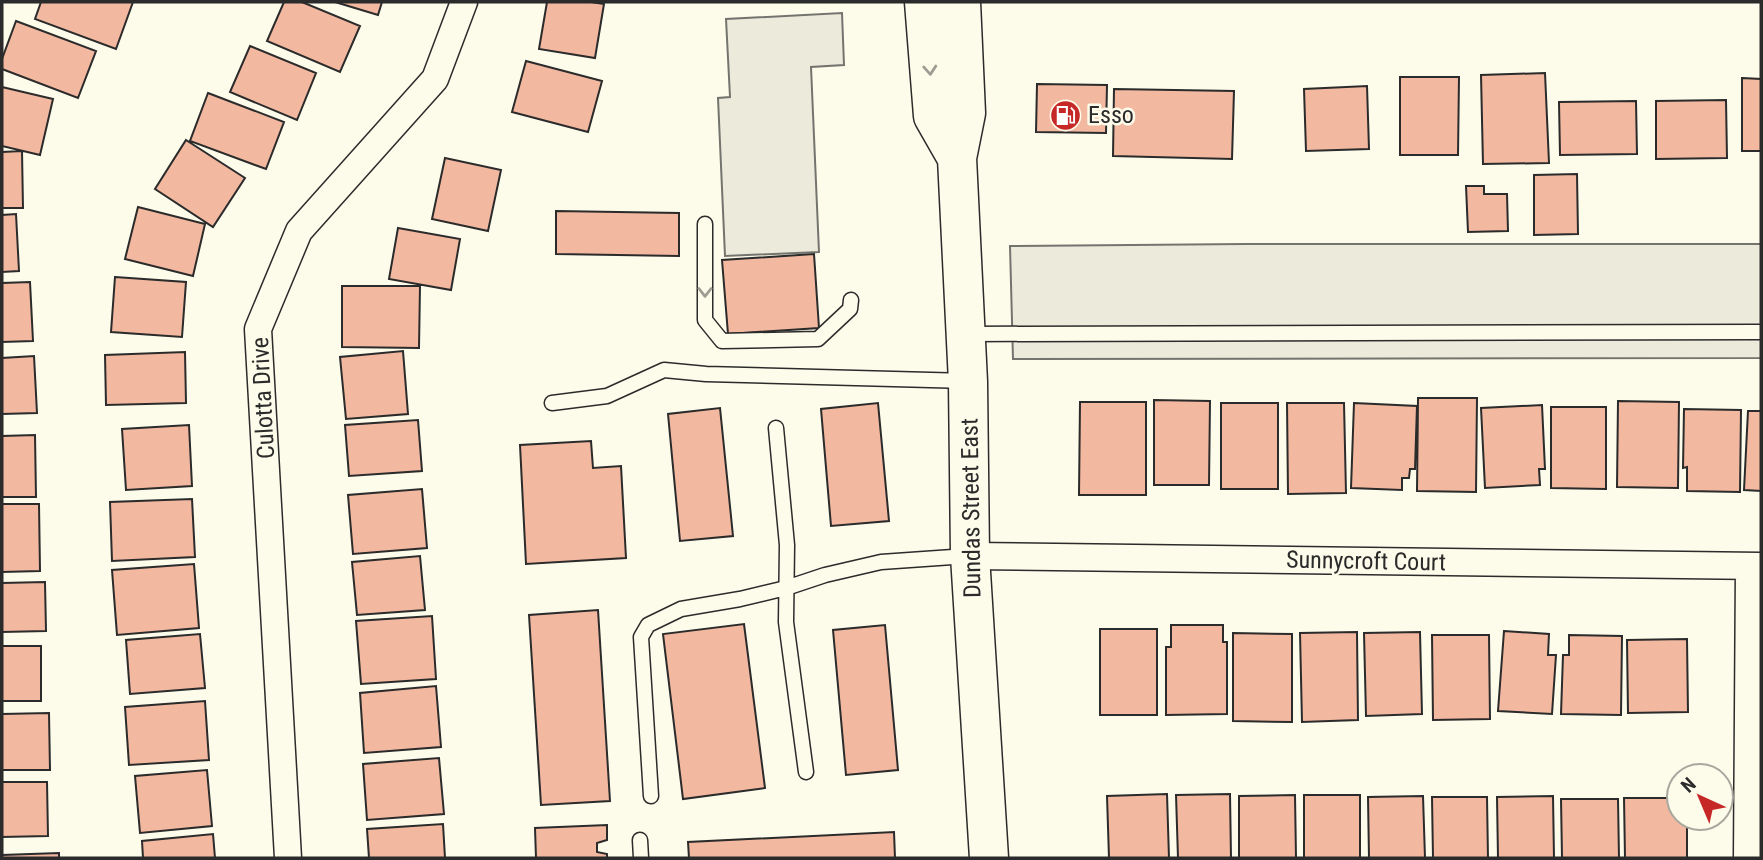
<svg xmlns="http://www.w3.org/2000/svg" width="1763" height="860" font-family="'Roboto Condensed',sans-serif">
<rect width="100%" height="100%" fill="#fdfbea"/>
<path fill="#ecebdb" stroke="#74746e" stroke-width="2" d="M1246 244H1761V358L1013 359 1010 246Z"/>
<path fill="#eceadb" stroke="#74746e" stroke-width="2" d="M842 13 844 65 811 67 819 252 725 256 718 98 730 97 726 19Z"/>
<path fill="#f2b8a0" stroke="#2b2b2b" stroke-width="2" d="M41 2H133L116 49 35 19Z
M284 2H302L360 26 340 72 267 41Z
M335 2H382L378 15Z
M547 2H591L604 4 595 58 539 49Z
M16 21 96 51 78 98 2 69V59Z
M250 46 316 73 297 120 230 92Z
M526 61 602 81 588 132 512 112Z
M1545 73 1549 163 1483 164 1481 75Z
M1400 77H1459L1458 155H1400Z
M1742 78 1761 79V151H1742Z
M1037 84 1107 85 1106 133 1036 132Z
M1367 86 1369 149 1306 151 1304 89Z
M2 87 53 99 40 155 2 146Z
M1114 89 1234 91 1232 159 1113 156Z
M208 93 284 122 266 169 190 141Z
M1726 100 1727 158 1656 159V101Z
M1636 101 1637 154 1560 155 1559 102Z
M186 140 245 178 213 227 155 189Z
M22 151 23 208H2V152Z
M445 158 501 170 488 231 432 219Z
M1577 174 1578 234 1534 235V175Z
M1466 186H1484V194H1507L1508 231 1468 232Z
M138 207 205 224 193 276 125 259Z
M556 211 679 213V256L556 254Z
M16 214 19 271 2 272V215Z
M398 228 460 239 451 290 389 279Z
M814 254 819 328 728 334 722 260Z
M115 277 186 282 182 337 111 332Z
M30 282 33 341 2 342V283Z
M342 286H420L419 348 342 347Z
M403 351 408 414 346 419 340 357Z
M185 352 186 403 106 405 105 355Z
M34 356 37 413 2 414V358Z
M1418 398H1477L1476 492 1417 491Z
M1154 400 1210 401 1209 485H1154Z
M1618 401 1679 402 1678 488 1617 487Z
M1080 402H1146V495H1079Z
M878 403 889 521 831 526 821 409Z
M1221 403H1278V489H1221Z
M1287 403H1344L1346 493 1288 494Z
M1354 403 1417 406 1415 469H1410L1409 478H1402V490L1351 488Z
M1542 405 1545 469H1539L1540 485 1485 488 1481 408Z
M1551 407H1606V489L1551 488Z
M720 408 733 536 680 541 668 414Z
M1684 409 1741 410 1740 492 1687 491V467L1683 468Z
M1748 411H1761V491L1744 490Z
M418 420 422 471 349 476 345 425Z
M189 425 192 486 126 490 122 429Z
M35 435 36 497H2V436Z
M591 441 593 468 621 466 626 558 526 564 520 445Z
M422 489 427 548 353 554 348 495Z
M192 499 195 557 112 561 110 502Z
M2 504H39L40 571 2 572Z
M420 556 425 610 357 615 352 562Z
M194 564 199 628 117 635 112 570Z
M45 582 46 631 2 632V583Z
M598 610 610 801 541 805 529 615Z
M432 616 436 679 361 684 356 621Z
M744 624 765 788 683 799 663 634Z
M885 625 898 770 846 775 833 630Z
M1171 625H1223V642H1227V714L1166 715V647H1171Z
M1100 629H1157V715H1100Z
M1504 631 1549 634 1548 655H1556L1552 714 1498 711Z
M1357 632 1358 720 1302 722 1300 633Z
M1420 632 1422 714 1366 716 1364 633Z
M1233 633 1292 634V722L1233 721Z
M200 634 205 688 130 694 126 640Z
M1432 635H1489L1490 719 1433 720Z
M1569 635 1622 636 1621 715 1561 714 1563 655H1569Z
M1687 639 1688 712 1628 713 1627 640Z
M2 646H41V701H2Z
M436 686 441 747 364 753 360 693Z
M205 701 209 760 129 765 125 707Z
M49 713 50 770H2V714Z
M439 758 444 814 367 820 363 764Z
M207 770 212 826 140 833 135 776Z
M2 782H47L48 836 2 837Z
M1167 794 1169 858H1109L1107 796Z
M1230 794 1231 858H1178L1176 795Z
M1295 795 1296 858H1239V796Z
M1304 795H1360V858H1304Z
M1423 796 1425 858H1369L1368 797Z
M1553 796 1554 858H1498L1497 797Z
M1432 797H1487L1488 858H1433Z
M1624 798H1679V818H1687V858H1625Z
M1561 799H1618L1619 858H1562Z
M443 824 445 858H369L367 829Z
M607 825V840L597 843V852L607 854V858H536L535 828Z
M894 832 895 858H689L688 842Z
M213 834 215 858H143L142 841Z
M59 853V858H2V855Z"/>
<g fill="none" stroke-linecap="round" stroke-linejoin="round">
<defs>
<path id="service" d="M705 224V320L722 341 818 339 850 309 851 300
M967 334 1761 332
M552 403 607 396 664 370 706 374 968 381
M776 428 787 545 786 622 806 772
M651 796 641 637 648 625 681 609 740 599 786 588 825 575 881 562 967 556
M640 840 641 858"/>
<path id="minor" d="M970 556 1761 566
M288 858 258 329 299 231 435 79 464 2
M1747 858 1749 566"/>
<path id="primary" d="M924 2 933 116 957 158
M961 2 966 113 957 158 968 382 970 556 989 858"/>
</defs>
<use href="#service" stroke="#2b2b2b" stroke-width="17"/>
<use href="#minor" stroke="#2b2b2b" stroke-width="29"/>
<use href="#primary" stroke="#2b2b2b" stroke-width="41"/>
<use href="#service" stroke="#fdfbea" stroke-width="14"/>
<use href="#minor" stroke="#fdfbea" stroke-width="26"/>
<use href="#primary" stroke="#fdfbea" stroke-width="38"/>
</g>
<defs><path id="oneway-chevron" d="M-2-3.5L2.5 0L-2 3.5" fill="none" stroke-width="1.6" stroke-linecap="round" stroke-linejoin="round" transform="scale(1.75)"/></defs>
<g stroke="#9e9d94">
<use href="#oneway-chevron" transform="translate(930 70) rotate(86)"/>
<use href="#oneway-chevron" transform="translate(705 292) rotate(90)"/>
</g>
<defs>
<symbol id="fuel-disc" viewBox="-11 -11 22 22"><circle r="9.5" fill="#c62828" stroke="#fdfbea"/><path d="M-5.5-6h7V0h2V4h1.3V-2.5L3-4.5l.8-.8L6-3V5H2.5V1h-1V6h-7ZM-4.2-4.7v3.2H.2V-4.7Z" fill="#fff"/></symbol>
</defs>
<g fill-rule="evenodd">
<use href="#fuel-disc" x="1048" y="98" width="35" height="35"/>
</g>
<g text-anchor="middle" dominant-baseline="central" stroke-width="5" stroke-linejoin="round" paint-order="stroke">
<g font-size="24" fill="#2b2b2b" stroke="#fdfbea" text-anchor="start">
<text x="1088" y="115">Esso</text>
</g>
<g font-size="24" fill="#2b2b2b" stroke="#fdfbea">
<text transform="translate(263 398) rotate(-93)">Culotta Drive</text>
<text transform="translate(971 508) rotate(-91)">Dundas Street East</text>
<text transform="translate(1366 561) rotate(1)">Sunnycroft Court</text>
</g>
</g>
<rect width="1763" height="860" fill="none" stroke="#2b2b2b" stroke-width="7"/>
<g transform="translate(1700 797) rotate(316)"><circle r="33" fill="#fdfbea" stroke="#a9a89e" stroke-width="2"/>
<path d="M0-5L12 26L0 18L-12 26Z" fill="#c62828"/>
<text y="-10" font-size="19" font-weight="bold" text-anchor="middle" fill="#2b2b2b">N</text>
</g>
</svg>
